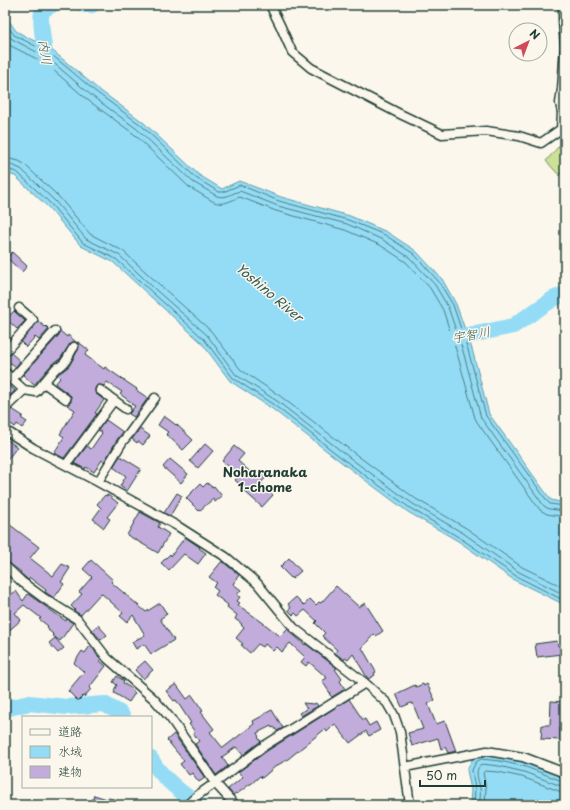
<svg xmlns="http://www.w3.org/2000/svg" width="570" height="810" font-family="'Playpen Sans','Klee One',sans-serif">
<rect width="100%" height="100%" fill="#fbf7ec"/>
<filter id="ink" filterUnits="userSpaceOnUse"><feTurbulence type="fractalNoise" baseFrequency=".025" numOctaves="2"/><feDisplacementMap in="SourceGraphic" scale="8" xChannelSelector="R" yChannelSelector="G"/><feConvolveMatrix kernelMatrix="1 2 1 2 8 2 1 2 1" color-interpolation-filters="sRGB"/></filter>
<g filter="url(#ink)">
<path fill="#cce196" stroke="#768f65" d="M565 139V174H558L546 161Z"/>
<path fill="#94dcf5" stroke="#659ca8" d="M5 15 16 31 53 51 98 89 143 122 199 175 222 189 239 181 281 197 350 216 387 232 416 251 442 279 456 304 472 349 489 414 551 500 565 503V605L514 580 458 541 408 512 349 468 271 408 230 381 201 342 151 297 113 262 81 246 48 207 15 176 5 173Z
M481 755 500 757 527 763 565 778V805H470L471 790 467 770 473 758Z"/>
<g fill="none" stroke-linecap="round" stroke-linejoin="round">
<path stroke="#4e7d81" stroke-width="1" d="M5 22 14 35 51 54 96 92 141 125 196 178 219 192H223L240 185 279 201 348 220 385 235 414 254 439 282 453 305 468 350 486 416 548 502 550 504 565 506
M5 31 12 39 48 58 92 96 137 129 193 182 217 196C226 199 232 193 240 191L278 206 347 224 383 240 410 258 435 285 448 307 463 351 481 418 544 506 549 509 565 511
M5 41 9 45 45 63 89 101 134 134 189 187 214 202C224 206 231 200 240 197L276 211 345 230 380 245 406 262 430 288 443 310 457 353 475 418 477 422 540 510 547 514 565 517
M5 158 19 161 24 164 59 197 90 234 123 251 161 286 211 331 241 370 280 396 358 456 416 499 466 528 522 567 565 588
M5 164H9L21 169 55 201 86 239 119 255 157 291 207 335 236 375 277 401 354 461 413 504 463 533 519 572 565 595
M5 169 17 172 51 204 83 243 116 259 154 294 204 339 233 378 274 405 351 465 410 508 460 538 516 576 565 601
M474 805 475 789 472 770 476 762 481 759 500 761 526 767 562 781H565
M479 805C480 800 481 794 480 788 479 780 473 770 482 764L499 766 524 772 561 786H565
M485 805 486 788 483 773 485 771 498 772 522 777 559 791 565 792"/>
<path stroke="#94dcf5" stroke-width="16" d="M85 5H92
M47 67C46 58 39 20 42 13 44 8 48 7 52 5
M445 339 476 334 513 326 553 299 565 294
M5 709 29 703 67 707 104 704 120 713 123 717
M151 759C160 776 183 794 199 805"/>
</g>
<path fill="#c1acdc" stroke="#1f3d34" d="M12 252 27 266 22 272 7 258Z
M14 311 25 321 17 329 6 319Z
M38 321 45 327 46 326 49 329 39 340 35 337 26 347 21 342Z
M60 331 67 337 68 335 76 342H72L70 344 60 359 52 364 34 385 23 375 59 335Z
M77 342H78L89 350 85 355 104 369 105 367 128 383 137 389 136 390 148 398 134 417 129 414 135 406 131 404 132 403 120 394 122 392 107 382 104 386 100 385H97L95 389V393L104 400 95 413 97 414 64 458 54 453 64 437 60 434 75 410 67 405 71 402V396L55 384 60 378 57 375 69 366 78 350 79 345Z
M11 353 20 361 16 367 11 363 7 367H5V357H7Z
M5 380 15 391 9 396 5 391Z
M12 409 23 416 21 418 27 422 22 428 17 424 15 427 5 420V418Z
M164 416 176 425V424L193 440 183 450 166 434 168 432 158 425Z
M106 420 123 432 118 438 104 462 102 460 94 472 86 467 85 469 74 463 87 446 91 449 102 433 98 430Z
M140 429 150 436 143 445 138 441 137 443 132 439Z
M5 438 17 447 5 463Z
M205 444 213 451 198 468 190 461Z
M234 446 244 454 238 461 256 477 261 471 267 476 261 483 273 495 262 507 242 489 243 488 235 480 240 475 222 461Z
M120 456 141 469 127 491 120 486 126 476 113 467Z
M170 459 188 474 181 483 163 467Z
M207 483 212 487 214 486 222 496 215 502 213 499 199 511 186 498 200 484 203 487Z
M177 493 182 496 170 516 164 513Z
M105 495 106 496 108 495 118 503 107 517 110 519 104 528 93 519 101 508 97 504Z
M140 512 160 523 158 527 169 534 158 553 127 535Z
M5 521 39 547 30 558 53 576 62 564 70 568 61 582 64 584 54 598 45 592 46 590 30 578 28 580 26 578 20 573 21 572 5 560Z
M185 537 198 546 200 547 199 548 206 553 198 564 184 554 169 570 161 563 170 554 171 556Z
M289 558 301 571 292 579 280 567Z
M91 560 113 580 111 582 146 612 160 603 167 614 160 619 174 640 151 654 144 644 136 649 132 642 145 635 133 615 127 622 120 616 123 613 101 593 81 615 74 611 75 610 71 606 82 594 79 592 92 577 83 569Z
M222 561 239 575 233 584 241 590 237 595 240 597 237 601 240 603 238 605 262 622 280 636 287 629 305 645 306 644 337 668 335 669 342 679 340 681 345 689 332 697 329 694 330 693 322 681 327 678 309 662 306 666 301 662 305 657 290 643 282 652 277 647 273 651 265 644 263 647 258 644 250 653 241 645 243 644 236 638 244 628 241 625 242 624 235 619 237 615 227 607 228 605 215 595 218 591 213 587 217 583 209 577Z
M336 586 359 607 365 603 383 631 376 636 374 634 362 648 376 672 374 673 375 675 368 679 353 654 348 660 345 658 344 660 335 653 337 650 322 636 325 633 315 623 317 621 305 610 298 616 295 613 293 615 288 610 291 608 288 604 296 597 304 605 310 599 316 605 319 602 321 603Z
M16 591 23 601 28 594 66 621 67 619 73 623 60 641 52 635 53 634 48 630 49 629 47 627 48 626 39 619 41 618 24 605 15 613 21 620 5 634V599Z
M98 625 107 635 101 640 92 630Z
M55 638 64 648 58 653 49 643Z
M557 641 558 646H561L562 654 537 657 535 644Z
M90 646 93 648 96 653V654L101 659 100 661 106 666 89 688 91 689 84 697 83 696 79 700H77L68 691 84 672 74 663 82 651 85 653Z
M145 661 153 670 143 679 135 670Z
M117 676 124 681 123 683 132 689 131 690 135 693 129 702 114 693 115 691 114 690 117 685 113 682Z
M176 684 187 699 192 695 203 711 201 712 214 729 210 732 223 748 254 724 253 721 264 715V714L272 710 283 728 277 731 274 727 272 728 271 726 257 733 259 737 258 738 261 741 243 755 236 747 222 757 228 766 216 775 195 744 199 741 193 733 195 732 189 724 191 723 176 700 174 701 166 691Z
M423 684 424 686 427 684 435 700 428 704 436 724 445 721 456 751 448 753 445 747 441 749 438 738 412 746 408 733 423 729 413 704 411 703 402 707 396 694 415 685 416 687Z
M349 699 363 720 365 719 369 726 376 722 380 730 369 736 366 731 350 743 335 724 327 732 325 729 288 759 276 766 262 778 260 776 251 784H250L237 794 236 793 233 795 228 789 243 777 238 772 267 751Z
M551 701 565 702 564 728H560V740L541 739 542 725H550Z
M303 703 314 704 316 703 318 706 301 716 299 713 307 709Z
M174 734 205 778 199 782 192 773 189 775 180 764 184 761 167 740Z
M94 795 107 799 108 798 114 799V801L120 803V805H91Z"/>
<g fill="none" stroke-linecap="round" stroke-linejoin="round">
<defs>
<path id="street" d="M270 5 280 25 292 52 311 68 398 113 442 134 486 131 519 136 541 143 561 129 562 113 560 103 562 89 565 46 563 22V5
M5 352 33 320 19 308
M5 372 12 379 24 390
M12 379 55 331
M44 383 66 399
M100 390 126 409
M5 408 24 390 36 392 56 368C66 366 69 353 74 347
M5 430 33 448 98 482 179 527 226 557 257 583 294 628 365 683 387 703 394 715 400 732 410 805
M66 465 114 400
M98 482 123 441 129 434 155 398
M5 566 22 582 45 599 77 619 107 658 154 699 171 719 215 783 235 805
M405 767 487 751 523 757 565 773
M187 805 198 795 215 783 264 746 365 683"/>
</defs>
<use href="#street" stroke="#1f3d34" stroke-width="11"/>
<use href="#street" stroke="#fbf7ec" stroke-width="8"/>
</g>
</g>
<g text-anchor="middle" dominant-baseline="central" stroke-width="3" stroke-linejoin="round" paint-order="stroke">
<g font-size="13" font-style="italic" fill="#365d5b" stroke="#fbf7ec">
<text transform="translate(46 52) rotate(81)">内川</text>
<text transform="translate(270 292) rotate(40)">Yoshino River</text>
<text transform="translate(471 334) rotate(-10)">宇智川</text>
</g>
<g font-size="13" font-weight="bold" fill="#1f3d34" stroke="#fbf7ec">
<text x="265" y="471">Noharanaka<tspan x="265" dy="15">1-chome</tspan></text>
</g>
</g>
<rect width="570" height="810" fill="none" stroke="#fbf7ec" stroke-width="20"/>
<rect x="10" y="10" width="550" height="790" fill="none" stroke="#1f3d34" stroke-width="1.5" filter="url(#ink)"/>
<rect x="22" y="716" width="130" height="72" fill="#fbf7ec" stroke="#a3ada2"/>
<rect x="30" y="729" width="20" height="6" fill="#fbf7ec" stroke="#a3ada2"/>
<text x="58" y="736" font-size="12" fill="#1f3d34">道路</text>
<rect x="30" y="746" width="20" height="12" fill="#94dcf5" stroke="#a3ada2"/>
<text x="58" y="756" font-size="12" fill="#1f3d34">水域</text>
<rect x="30" y="766" width="20" height="12" fill="#c1acdc" stroke="#a3ada2"/>
<text x="58" y="776" font-size="12" fill="#1f3d34">建物</text>
<g transform="translate(528 42) rotate(42)"><circle r="19" fill="#fbf7ec" stroke="#a3ada2"/>
<path d="M0-3L7 15L0 10L-7 15Z" fill="#d1495b"/>
<text y="-6" font-size="11" font-weight="bold" text-anchor="middle" fill="#1f3d34">N</text>
</g>
<path d="M420 780v6h65v-6" fill="none" stroke="#1f3d34" stroke-width="2"/>
<text x="426" y="780" font-size="12" fill="#1f3d34" stroke="#fbf7ec" stroke-width="3" paint-order="stroke">50 m</text>
</svg>
